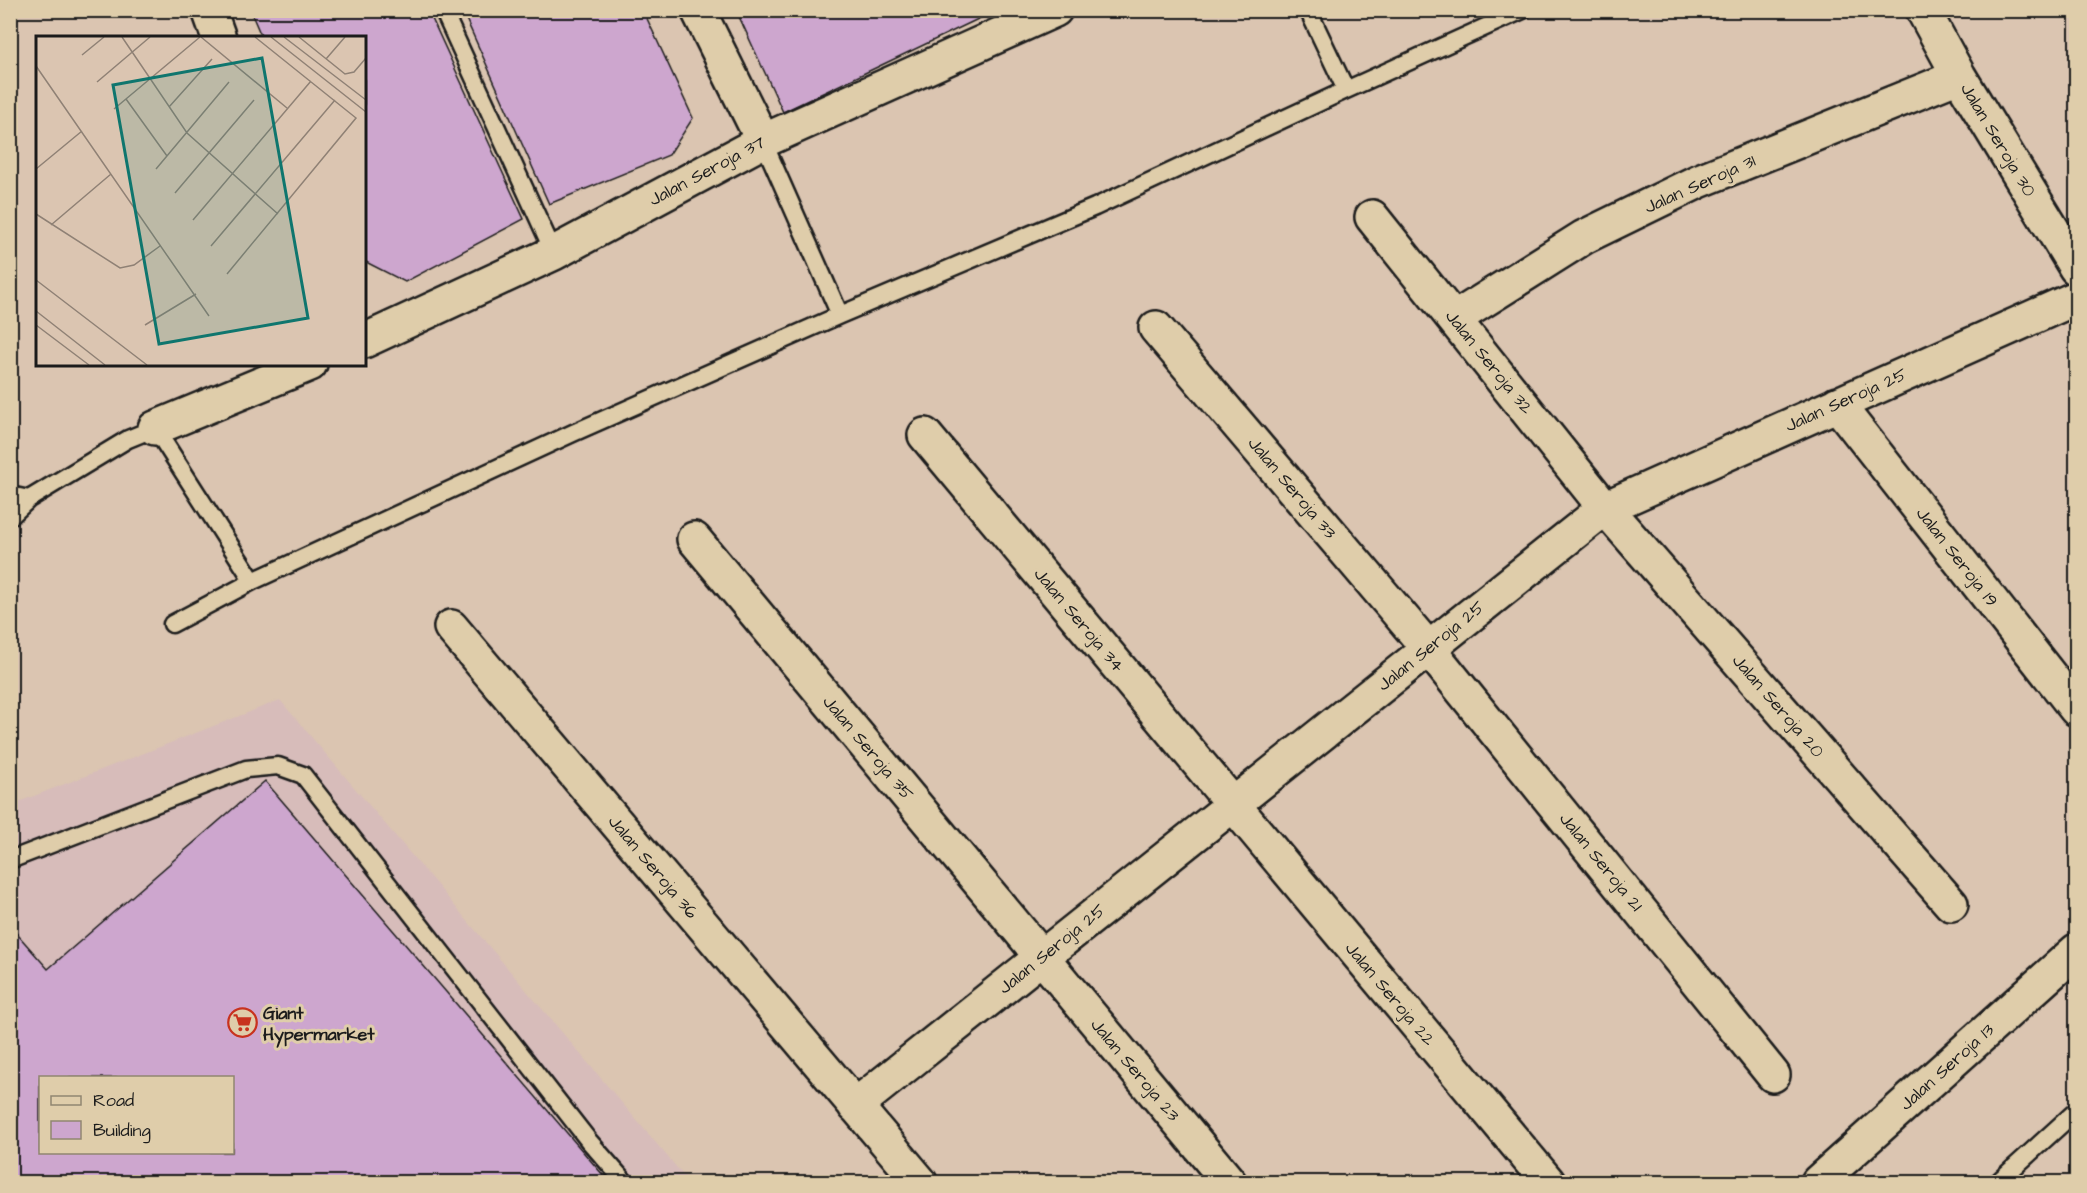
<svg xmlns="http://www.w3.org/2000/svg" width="2087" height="1193" font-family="'Architects Daughter',sans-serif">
<rect width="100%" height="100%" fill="#dbc5b1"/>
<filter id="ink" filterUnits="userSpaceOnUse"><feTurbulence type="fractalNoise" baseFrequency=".0167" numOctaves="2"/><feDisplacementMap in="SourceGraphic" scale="12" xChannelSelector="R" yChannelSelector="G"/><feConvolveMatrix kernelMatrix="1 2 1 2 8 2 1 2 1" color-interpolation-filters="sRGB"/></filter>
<g filter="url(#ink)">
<path fill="#d7bcba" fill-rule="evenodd" d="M280 700 689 1182H11V805ZM40 1078H232V1152H40Z"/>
<path fill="#cda6ce" stroke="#1c1c1c" stroke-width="1.5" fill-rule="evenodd" d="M250 10H428L524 219 405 282 364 261V38H262Z
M462 10H643L693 118 669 155 549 204Z
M736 10H997L783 112Z
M265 781 609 1182H10V926L48 969ZM40 1078H232V1152H40Z"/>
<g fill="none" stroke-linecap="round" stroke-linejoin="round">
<defs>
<path id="lane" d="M443 10 554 253
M1308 10 1346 90
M763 141 840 315
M10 495 29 499
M10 517 29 499 128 439 155 428 253 581
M172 624 253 581 573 433 840 315 1095 207 1346 90 1523 10
M10 860 246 769 278 766 303 775 589 1141 625 1182
M1998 1182 2076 1111"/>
<path id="street" d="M209 10 219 38
M698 10 763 141
M1923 10 1959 76 2076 268
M1372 217 1605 508 1951 904
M1454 319 1584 237 1699 181 1959 76
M1156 328 1428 648 1773 1075
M364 341 554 253 763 141 1055 10
M1837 404 2076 709
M155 428 310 364
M925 435 1548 1182
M694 539 1229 1182
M451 627 920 1182
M855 1106 1605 508 2076 298
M1818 1182 2076 951"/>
</defs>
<use href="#lane" stroke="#1c1c1c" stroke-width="21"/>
<use href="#street" stroke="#1c1c1c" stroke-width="38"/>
<use href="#lane" stroke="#dfcdaa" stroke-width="16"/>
<use href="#street" stroke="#dfcdaa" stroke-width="33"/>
</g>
</g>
<defs>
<symbol id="supermarket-ring" viewBox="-11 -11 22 22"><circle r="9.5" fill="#dfcdaa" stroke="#c8321e" stroke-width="1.5"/><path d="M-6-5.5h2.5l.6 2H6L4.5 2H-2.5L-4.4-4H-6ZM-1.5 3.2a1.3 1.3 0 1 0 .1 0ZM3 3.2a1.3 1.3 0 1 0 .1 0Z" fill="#c8321e"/></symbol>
</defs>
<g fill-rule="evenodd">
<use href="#supermarket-ring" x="226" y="1006" width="33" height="33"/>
</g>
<g text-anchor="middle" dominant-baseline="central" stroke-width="6" stroke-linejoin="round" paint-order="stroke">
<g font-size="18" fill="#1c1c1c" stroke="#dfcdaa">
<text transform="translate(1998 140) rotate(59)">Jalan Seroja 30</text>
<text transform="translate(707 171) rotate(-28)">Jalan Seroja 37</text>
<text transform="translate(1700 184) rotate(-24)">Jalan Seroja 31</text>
<text transform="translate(1489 362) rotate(51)">Jalan Seroja 32</text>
<text transform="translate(1846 400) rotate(-24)">Jalan Seroja 25</text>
<text transform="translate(1292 488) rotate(50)">Jalan Seroja 33</text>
<text transform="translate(1957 557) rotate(52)">Jalan Seroja 19</text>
<text transform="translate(1079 620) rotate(50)">Jalan Seroja 34</text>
<text transform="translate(1431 646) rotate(-39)">Jalan Seroja 25</text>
<text transform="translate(1778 706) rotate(49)">Jalan Seroja 20</text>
<text transform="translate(868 748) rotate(50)">Jalan Seroja 35</text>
<text transform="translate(1601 862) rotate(51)">Jalan Seroja 21</text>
<text transform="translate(653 867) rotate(50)">Jalan Seroja 36</text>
<text transform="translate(1052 949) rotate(-39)">Jalan Seroja 25</text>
<text transform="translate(1390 994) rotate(50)">Jalan Seroja 22</text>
<text transform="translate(1947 1067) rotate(-42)">Jalan Seroja 13</text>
<text transform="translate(1135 1070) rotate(50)">Jalan Seroja 23</text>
</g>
<g font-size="18" font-weight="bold" fill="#1c1c1c" stroke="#dfcdaa" text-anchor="start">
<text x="263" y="1013">Giant<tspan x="263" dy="21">Hypermarket</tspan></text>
</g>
</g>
<g transform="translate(36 36)">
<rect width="330" height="330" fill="#dbc5b1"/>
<path fill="none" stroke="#8f8175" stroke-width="1.5" d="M86 1 151 97 242 178M165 1 251 72M235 1 330 76M248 1 330 64M263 1 309 38 318 36 330 22M46 19 68 1M290 23 309 1M0 30 173 280M61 46 114 1M90 63 131 120M133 71 176 23M78 73 164 1M0 133 46 95M120 133 193 46M139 157 218 64M0 178 84 232 98 229 124 210M157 184 275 45M15 189 75 138M175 210 299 64M191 238 320 82 219 1M0 244 111 329M0 275 69 329M0 289 53 329M109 289 160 258"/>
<path fill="#0f766e" fill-opacity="0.15" stroke="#0f766e" stroke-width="3" d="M226 22 272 282 123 308 77 49Z"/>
<rect width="330" height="330" fill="none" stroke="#1c1c1c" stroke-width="3"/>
</g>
<rect width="2087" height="1193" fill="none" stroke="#dfcdaa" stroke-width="36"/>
<rect x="18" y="18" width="2051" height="1157" fill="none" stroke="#1c1c1c" stroke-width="2" filter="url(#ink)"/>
<rect x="39" y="1076" width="195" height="78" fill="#dfcdaa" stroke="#918671" stroke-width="1.5"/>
<rect x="51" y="1096" width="30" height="9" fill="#dfcdaa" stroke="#918671" stroke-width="1.5"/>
<text x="93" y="1106" font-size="18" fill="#1c1c1c">Road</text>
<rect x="51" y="1121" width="30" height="18" fill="#cda6ce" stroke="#918671" stroke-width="1.5"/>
<text x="93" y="1136" font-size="18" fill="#1c1c1c">Building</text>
</svg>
